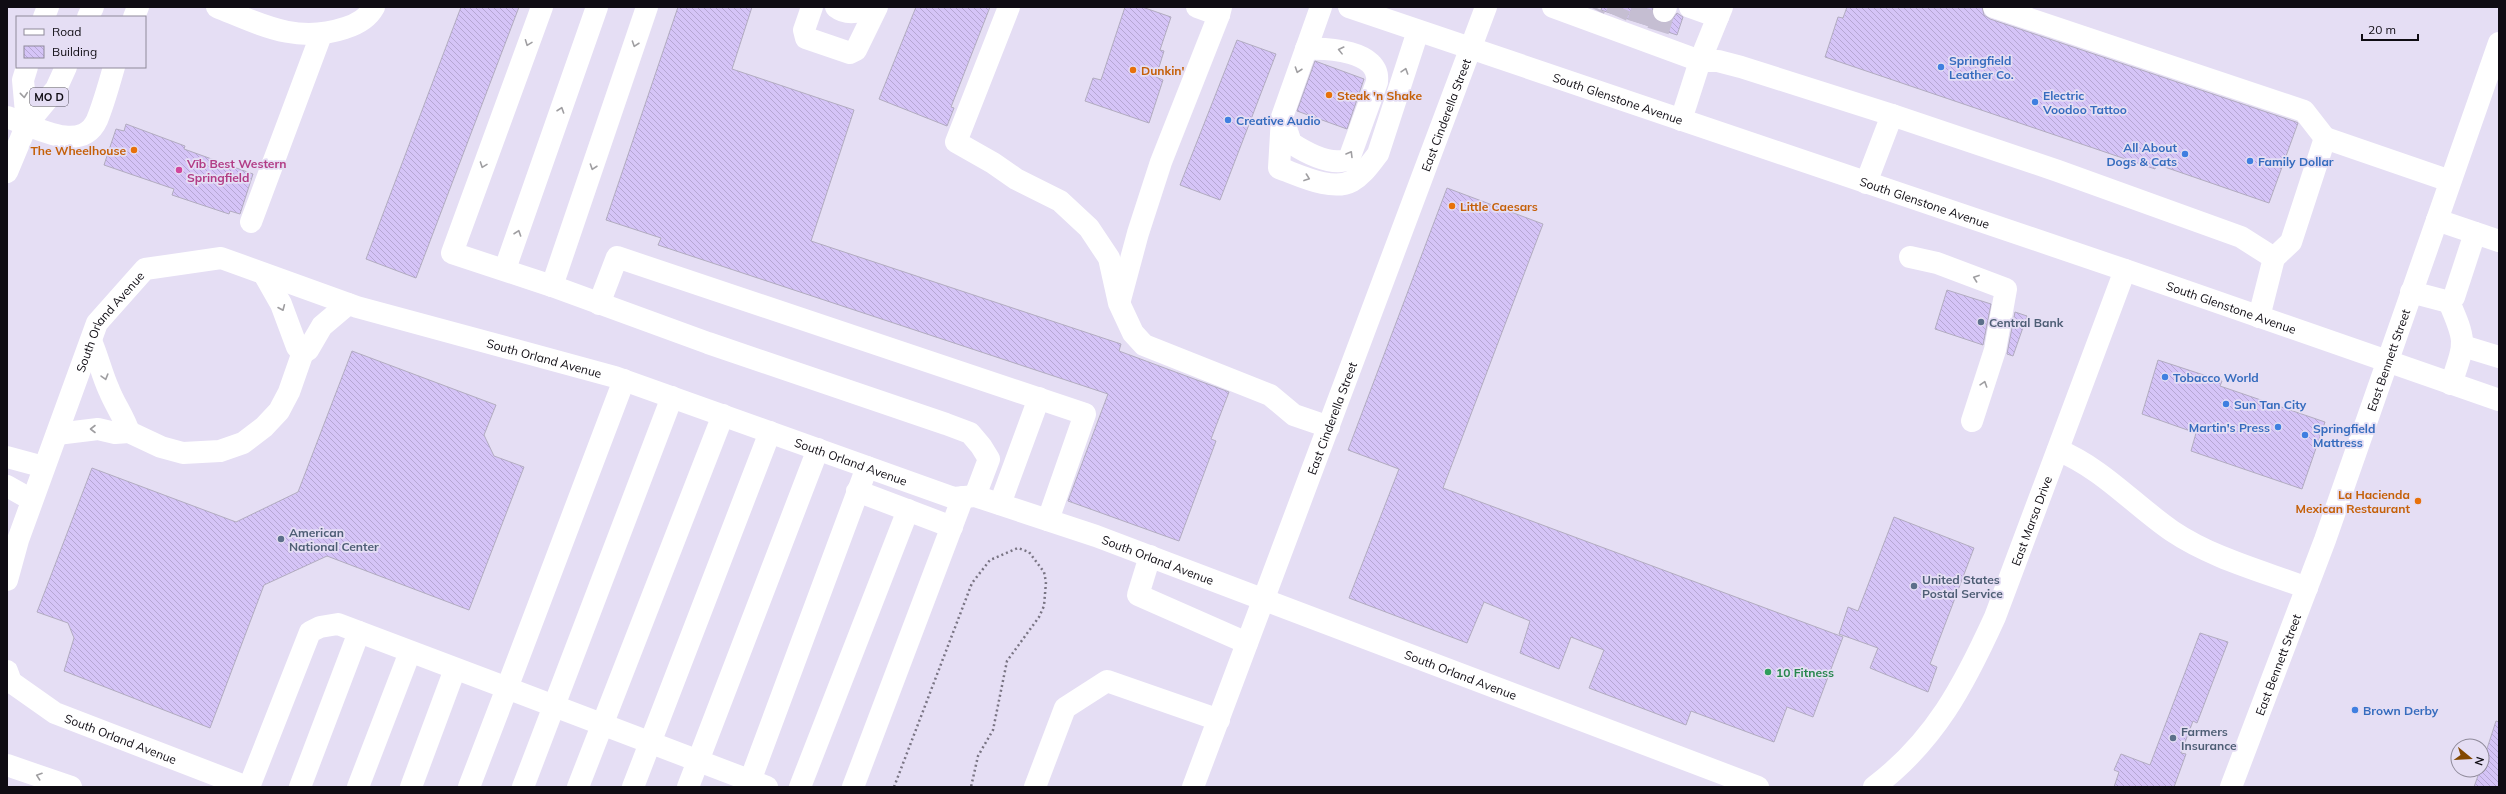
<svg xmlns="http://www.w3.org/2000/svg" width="2506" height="794" font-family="Mulish,sans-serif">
<defs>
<pattern id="building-back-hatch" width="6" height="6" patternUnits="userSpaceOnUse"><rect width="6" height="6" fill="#d5c4f7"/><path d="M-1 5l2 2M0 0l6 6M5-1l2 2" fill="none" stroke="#b6a7d3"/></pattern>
</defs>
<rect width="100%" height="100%" fill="#e5def4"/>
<path fill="url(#building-back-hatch)" stroke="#b2acc0" d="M461 7H519L416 278 366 259Z
M678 7H752L732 69 854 110 811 241 1121 344 1119 351 1229 392 1211 439 1216 441 1179 541 1068 501 1108 394 658 245 661 238 606 220Z
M916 7H990L951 107 954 108 947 126 879 99Z
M1125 7H1142L1171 17 1160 50 1164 51 1156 77 1163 80 1149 123 1085 101 1093 78 1101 80Z
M1602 7H1652L1654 18 1664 23 1671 21 1677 13 1683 17 1677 35 1601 10Z
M1847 7H1982L1984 15 1990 19 2296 122 2298 123 2269 203 2156 164 2155 169 1825 57 1838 17 1843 18Z
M1237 40 1276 54 1220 200 1180 185Z
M1315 61 1364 79 1347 129 1297 111Z
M126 124 185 146 184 149 253 174 240 214 230 211 229 214 172 195 174 189 104 165 116 129 124 131Z
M1447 188 1543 224 1443 488 1843 637 1813 717 1787 707 1774 742 1691 711 1686 725 1589 688 1604 650 1571 637 1559 669 1520 653 1530 621 1484 602 1467 643 1349 598 1399 469 1348 450Z
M1947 290 1991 304 1983 345 1935 329Z
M2015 312 2027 316 2013 356 2007 354Z
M352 351 496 405 484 435 494 456 524 467 469 610 327 556 264 585 210 728 64 671 74 638 68 623 37 612 92 468 236 522 298 492Z
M2158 360 2222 381 2220 386 2325 422 2302 489 2191 451 2196 433 2142 414Z
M1894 517 1974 548 1930 664 1937 667 1928 692 1870 668 1878 648 1839 634 1848 607 1858 611Z
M2200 633 2228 642 2197 723 2193 721 2181 753 2186 754 2174 787H2114L2119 772 2114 770 2121 754 2150 765Z
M2496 721 2499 722V787H2474L2480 770H2482V764Z"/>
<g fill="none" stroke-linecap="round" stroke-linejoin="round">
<path stroke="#c5bed2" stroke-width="22" stroke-dasharray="22 11" stroke-linecap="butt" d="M1594 9 1595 7
M1616 16 1620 7
M1638 23 1643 7
M1658 31 1664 11"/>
<path stroke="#797483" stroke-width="2.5" stroke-dasharray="2 3" stroke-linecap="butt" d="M894 787 972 583 990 560 1018 548 1029 552 1044 572 1046 582 1044 606 1039 617 1007 661 993 730 978 756 971 787"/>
<g stroke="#fff" stroke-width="22">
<path d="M217 7C262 25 297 44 345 28 358 24 368 18 374 7"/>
<path d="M542 7 452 253 552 286 708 343 946 424 970 433 981 446 989 459 975 496"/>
<path d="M812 7 804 30 806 38 850 53 856 50 877 7"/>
<path d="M836 7C845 14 858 14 866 7"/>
<path d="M1009 7 956 142 993 163 1016 179 1060 201 1089 228 1109 258 1119 303 1133 333 1144 345 1270 395 1294 415 1329 427"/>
<path d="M1197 7 1219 15 1221 7"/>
<path d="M1321 7 1282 117 1279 168C1299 175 1332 192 1352 181 1363 175 1370 164 1378 154L1418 31"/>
<path d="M1553 7 1700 61H1718L1741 67 1892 115"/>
<path d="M1690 7 1718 17"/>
<path d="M1994 7 2304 111 2325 138"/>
<path d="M1664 11 1666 7"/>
<path d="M134 17 138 7"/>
<path d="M7 117C33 126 81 155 97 120 104 103 109 84 114 67"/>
<path d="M1681 120 1700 61 1722 7"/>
<path d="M1284 122 1291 143C1305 152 1331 167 1349 159L1377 82C1381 50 1326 48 1306 49"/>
<path d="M1866 183 1892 115 2058 171 2241 237 2274 258 2259 317"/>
<path d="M2437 220 2499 241"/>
<path d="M251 222 321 35"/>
<path d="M1910 257 1937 263 2006 289 1995 350 1972 421"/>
<path d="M2274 258 2291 242 2325 138 2450 181"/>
<path d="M505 269 597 7"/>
<path d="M264 274 281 304 297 347 303 352 308 350 322 326 348 304"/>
<path d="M552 286 647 7"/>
<path d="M2411 292 2449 302 2454 297 2475 233"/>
<path d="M1120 300 1138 233 1161 162 1219 15"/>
<path d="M2449 302C2467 343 2465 342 2451 384"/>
<path d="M599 304 617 257 1085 414 1048 520"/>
<path d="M91 341C98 357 102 375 109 390 115 405 124 417 129 432"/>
<path d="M2463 346 2499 357"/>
<path d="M57 434 98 429 115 433 129 432 161 447 183 453 220 451 243 443 264 427 279 411 289 392 303 352"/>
<path d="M2058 450C2103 469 2133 504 2172 531 2212 558 2262 571 2307 588"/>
<path d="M7 457 44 467"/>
<path d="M7 486 32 500"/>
<path d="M857 491 952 527"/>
<path d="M1000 504 1039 398"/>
<path d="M1150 556 1138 595 1247 643"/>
<path id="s1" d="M7 580 18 540 97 323 145 269 221 258 357 307 615 377 954 498 975 496 1096 536 1758 787"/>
<path id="s2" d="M7 671 11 682 55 713 247 787"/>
<path d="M7 765 71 787"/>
<path d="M750 781 867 467"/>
<path d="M249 787 310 632 320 627 338 624 507 688 624 380"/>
<path d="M300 787 359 632"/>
<path d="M358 787 410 652"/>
<path d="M411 787 455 669"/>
<path d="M469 787 507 688 767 787"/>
<path d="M523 787 672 397"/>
<path d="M578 787 723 415"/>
<path d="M633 787 770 432"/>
<path d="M688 787 818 449"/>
<path d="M800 787 908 510"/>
<path d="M853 787 963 497"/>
<path d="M1035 787 1065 708 1107 681 1219 720"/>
<path id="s3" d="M1193 787 1486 7"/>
<path id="s4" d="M1874 787C1935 741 1964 685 1995 617L2125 270"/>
<path id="s5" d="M2231 787 2325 540 2499 43"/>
</g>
<g stroke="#fff" stroke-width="22">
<path id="s6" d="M1349 7 2125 270 2499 400"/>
<path d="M44 17 48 7"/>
<path d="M88 17 93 7"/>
<path d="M27 67 23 80 27 124"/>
<path d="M7 172 27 124 56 89 66 67"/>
</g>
</g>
<defs><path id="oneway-chevron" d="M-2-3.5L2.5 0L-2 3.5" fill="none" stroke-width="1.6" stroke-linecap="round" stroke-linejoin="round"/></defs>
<g stroke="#9f9ea1">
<use href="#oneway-chevron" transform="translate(528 43) rotate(111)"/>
<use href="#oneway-chevron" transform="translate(635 44) rotate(109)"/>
<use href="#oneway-chevron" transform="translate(1341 50) rotate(-166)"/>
<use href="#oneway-chevron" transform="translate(1298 70) rotate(109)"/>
<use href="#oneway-chevron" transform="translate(1405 71) rotate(-72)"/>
<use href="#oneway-chevron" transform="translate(24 95) rotate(84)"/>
<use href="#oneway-chevron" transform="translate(561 110) rotate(-71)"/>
<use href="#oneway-chevron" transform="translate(1350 154) rotate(-59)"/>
<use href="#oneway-chevron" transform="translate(483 165) rotate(110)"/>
<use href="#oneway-chevron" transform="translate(593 167) rotate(109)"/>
<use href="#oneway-chevron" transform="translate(1307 178) rotate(20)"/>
<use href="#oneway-chevron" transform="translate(518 233) rotate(-71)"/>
<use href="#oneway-chevron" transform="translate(1976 278) rotate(-160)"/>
<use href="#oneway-chevron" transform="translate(282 308) rotate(67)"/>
<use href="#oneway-chevron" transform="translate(105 377) rotate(74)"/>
<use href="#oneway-chevron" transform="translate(1984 384) rotate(-72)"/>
<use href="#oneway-chevron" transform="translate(93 429) rotate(180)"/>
<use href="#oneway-chevron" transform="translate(39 776) rotate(-161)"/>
</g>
<g fill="#3f7fe0" stroke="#e5def4" stroke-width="1.5">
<circle cx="1941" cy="67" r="4"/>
<circle cx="2035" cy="102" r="4"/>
<circle cx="1228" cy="120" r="4"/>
<circle cx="2185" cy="154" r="4"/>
<circle cx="2250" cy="161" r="4"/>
<circle cx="2165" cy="377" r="4"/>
<circle cx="2226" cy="404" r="4"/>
<circle cx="2278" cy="427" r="4"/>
<circle cx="2305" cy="435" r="4"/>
<circle cx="2355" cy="710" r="4"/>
</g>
<g fill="#e8710a" stroke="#e5def4" stroke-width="1.5">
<circle cx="1133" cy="70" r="4"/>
<circle cx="1329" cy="95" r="4"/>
<circle cx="134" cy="150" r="4"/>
<circle cx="1452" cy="206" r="4"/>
<circle cx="2418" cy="501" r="4"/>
</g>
<circle fill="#d1479c" stroke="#e5def4" stroke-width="1.5" cx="179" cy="170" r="4"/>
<g fill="#5c6f8a" stroke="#e5def4" stroke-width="1.5">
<circle cx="1981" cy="322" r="4"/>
<circle cx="281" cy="539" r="4"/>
<circle cx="1914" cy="586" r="4"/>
<circle cx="2173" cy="738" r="4"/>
</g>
<circle fill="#2e9e5b" stroke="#e5def4" stroke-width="1.5" cx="1768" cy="672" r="4"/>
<g text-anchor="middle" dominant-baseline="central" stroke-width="3.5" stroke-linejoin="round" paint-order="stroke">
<rect fill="#e5def4" stroke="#4f4b56" stroke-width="1" x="30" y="88" width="38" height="18" rx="3"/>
<g font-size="11" font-weight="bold" fill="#0f0c13">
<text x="49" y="97">MO D</text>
</g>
<g font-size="12" font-weight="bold" fill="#366cbe" stroke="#e5def4" text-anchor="start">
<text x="1949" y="60">Springfield<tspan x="1949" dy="14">Leather Co.</tspan></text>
<text x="2043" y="95">Electric<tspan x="2043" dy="14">Voodoo Tattoo</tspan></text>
<text x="1236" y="120">Creative Audio</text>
<text x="2177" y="147" text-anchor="end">All About<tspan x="2177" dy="14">Dogs &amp; Cats</tspan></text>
<text x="2258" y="161">Family Dollar</text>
<text x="2173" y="377">Tobacco World</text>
<text x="2234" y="404">Sun Tan City</text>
<text x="2270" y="427" text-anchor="end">Martin's Press</text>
<text x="2313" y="428">Springfield<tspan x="2313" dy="14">Mattress</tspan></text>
<text x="2363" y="710">Brown Derby</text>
</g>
<g font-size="12" font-weight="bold" fill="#c56008" stroke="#e5def4" text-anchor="start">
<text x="1141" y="70">Dunkin'</text>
<text x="1337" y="95">Steak 'n Shake</text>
<text x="126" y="150" text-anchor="end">The Wheelhouse</text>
<text x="1460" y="206">Little Caesars</text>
<text x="2410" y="494" text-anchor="end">La Hacienda<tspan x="2410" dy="14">Mexican Restaurant</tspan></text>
</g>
<g font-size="12" fill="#0f0c13" stroke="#e5def4">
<text stroke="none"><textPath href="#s6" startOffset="284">South Glenstone Avenue</textPath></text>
<text stroke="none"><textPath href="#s3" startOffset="718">East Cinderella Street</textPath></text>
<text stroke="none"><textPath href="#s6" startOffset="608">South Glenstone Avenue</textPath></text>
<text stroke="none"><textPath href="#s6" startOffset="932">South Glenstone Avenue</textPath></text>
<text stroke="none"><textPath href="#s1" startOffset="280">South Orland Avenue</textPath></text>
<text stroke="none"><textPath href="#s1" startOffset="760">South Orland Avenue</textPath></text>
<text stroke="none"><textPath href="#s5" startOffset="455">East Bennett Street</textPath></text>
<text stroke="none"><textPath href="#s3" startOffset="394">East Cinderella Street</textPath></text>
<text stroke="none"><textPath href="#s1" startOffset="1084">South Orland Avenue</textPath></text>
<text stroke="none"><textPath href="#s4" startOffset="314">East Marsa Drive</textPath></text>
<text stroke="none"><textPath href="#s1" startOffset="1408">South Orland Avenue</textPath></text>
<text stroke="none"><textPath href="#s5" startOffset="131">East Bennett Street</textPath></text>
<text stroke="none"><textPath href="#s1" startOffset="1732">South Orland Avenue</textPath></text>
<text stroke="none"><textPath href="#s2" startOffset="136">South Orland Avenue</textPath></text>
</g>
<g font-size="12" font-weight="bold" fill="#b23c85" stroke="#e5def4" text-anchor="start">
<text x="187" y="163">Vīb Best Western<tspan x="187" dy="14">Springfield</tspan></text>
</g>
<g font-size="12" font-weight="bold" fill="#4e5e75" stroke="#e5def4" text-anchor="start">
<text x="1989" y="322">Central Bank</text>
<text x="289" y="532">American<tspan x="289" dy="14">National Center</tspan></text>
<text x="1922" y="579">United States<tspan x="1922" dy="14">Postal Service</tspan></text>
<text x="2181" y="731">Farmers<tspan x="2181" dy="14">Insurance</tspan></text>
</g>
<g font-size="12" font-weight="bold" fill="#27864d" stroke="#e5def4" text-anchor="start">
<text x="1776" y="672">10 Fitness</text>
</g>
</g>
<rect width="2506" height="794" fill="none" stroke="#0f0c13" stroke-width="16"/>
<rect x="16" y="16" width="130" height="52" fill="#e5def4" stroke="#8f8a9a"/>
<rect x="24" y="29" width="20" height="6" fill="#ffffff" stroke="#8f8a9a"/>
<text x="52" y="36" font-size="12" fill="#0f0c13">Road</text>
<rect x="24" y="46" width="20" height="12" fill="url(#building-back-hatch)" stroke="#8f8a9a"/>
<text x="52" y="56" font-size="12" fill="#0f0c13">Building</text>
<g transform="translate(2470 758) rotate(108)"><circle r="19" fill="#e5def4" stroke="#8f8a9a"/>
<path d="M0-3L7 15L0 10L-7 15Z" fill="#834800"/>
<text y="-6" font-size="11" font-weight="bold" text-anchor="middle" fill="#0f0c13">N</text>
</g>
<path d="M2362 34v6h56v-6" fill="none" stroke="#0f0c13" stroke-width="2"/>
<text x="2368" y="34" font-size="12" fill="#0f0c13" stroke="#e5def4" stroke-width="3" paint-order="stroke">20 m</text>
</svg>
